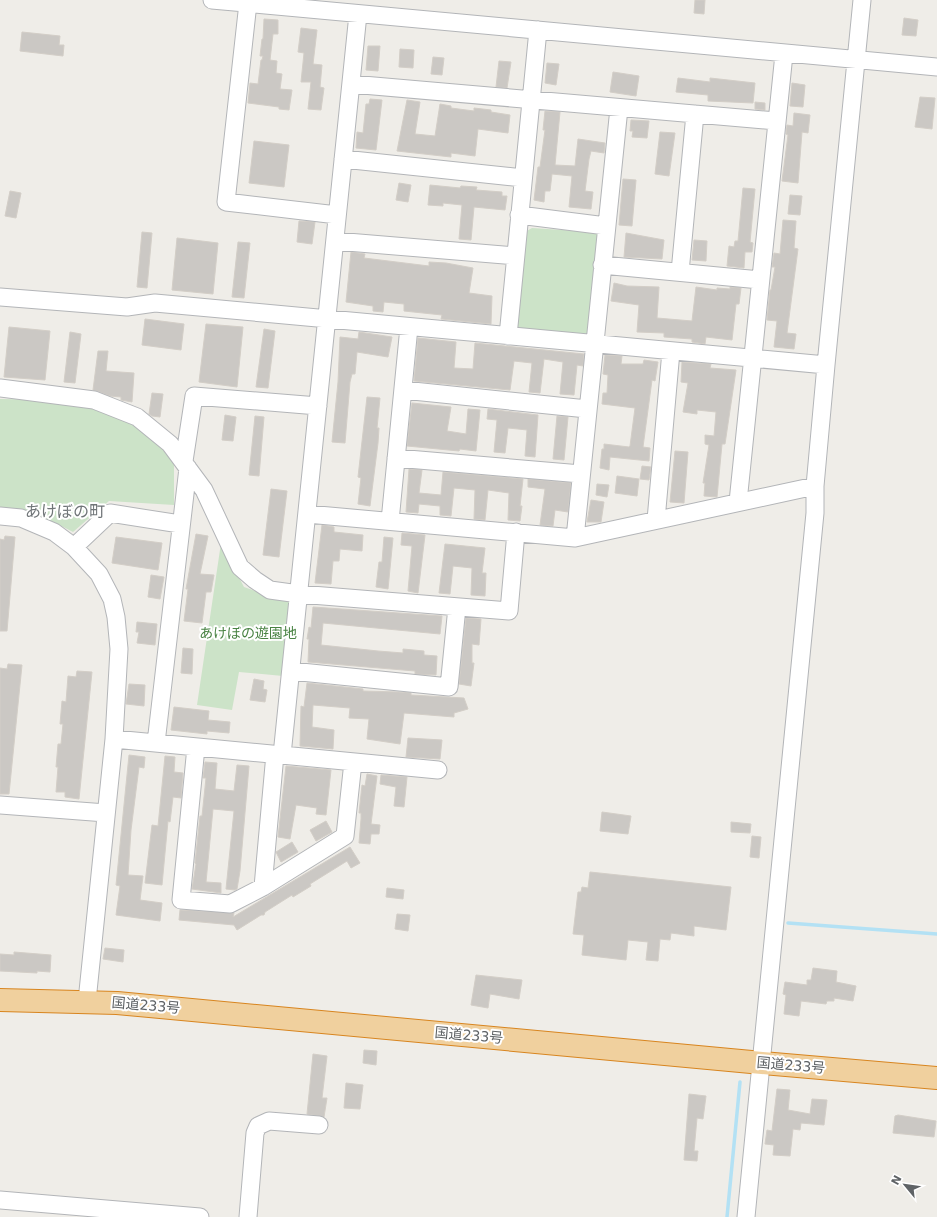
<svg xmlns="http://www.w3.org/2000/svg" width="937" height="1217" font-family="'DejaVu Sans','Noto Sans JP',sans-serif">
<rect width="100%" height="100%" fill="#efede8"/>
<path fill="#cce3c8" d="M532 228 593 232 599 235 590 332 586 338 521 331 515 324 525 232Z
M0 399 64 400 107 412 146 429 168 454 174 465V505L109 501 73 532C48 519 29 511 0 508Z
M221 543 244 587 270 596 293 600 283 676 239 672 232 710 197 705Z"/>
<g fill="none" stroke-linecap="round" stroke-linejoin="round">
<path stroke="#b3e1f4" stroke-width="3.5" d="M788 923 937 934
M727 1217 740 1082"/>
</g>
<path fill="#cbc8c4" stroke="#d3cec7" d="M695 0H705L704 14 694 13Z
M904 18 918 20 916 36 902 35Z
M264 19 278 20V34H273L270 60 277 61 276 73 282 74 280 89 292 90 289 110 279 109V107L248 103 250 83 258 84 261 60H262L263 56H260L262 39H263Z
M301 28 317 30 313 64 322 65 320 87 324 88 321 110 308 109 311 82H301L304 53 298 52Z
M22 32 60 36 59 45H64L63 56 20 51Z
M368 46H380L378 71 366 70Z
M400 49 414 50 413 68 399 67Z
M433 57 444 58 442 75 431 74Z
M499 61 511 62 507 88 496 87Z
M547 63 559 64 556 85 545 83Z
M613 72 639 76 636 96 610 92Z
M678 78 710 82V78L755 83 753 103 708 101V95L676 92Z
M792 83 805 85 803 107 790 106Z
M920 97 935 98 932 129 915 127Z
M370 99 382 100 376 150 356 148 357 132 363 133 366 104H369Z
M407 100 420 102 415 134 435 136 440 104 451 106V108L474 111V108L491 110V112L510 115 508 133 478 129 475 156 451 153V157L397 151Z
M755 102 765 103V110L755 109Z
M545 111 560 112 555 165 575 166 578 139 605 143 604 153 591 151 589 159 585 191 593 192 591 209 569 207 572 176 552 174 550 191H545L544 202 534 200 538 167H540L545 130H543Z
M794 113 810 115 808 133 802 132 798 183 782 181 788 135 786 134 787 125 793 126Z
M631 120 649 121 647 138 632 137 633 131H630Z
M660 132 675 133 669 176 655 174Z
M254 141 289 145 284 187 249 183Z
M623 179 636 180 632 226 619 225Z
M399 183 411 185 408 202 396 200Z
M430 185 460 188 461 186 477 187 476 190 502 192V196H507L505 210 474 207 471 240 459 239 462 205 443 203V206L428 205Z
M743 188 755 189 750 242 753 243 752 252H745L744 268 727 266 729 246 734 247 735 241H738Z
M10 191 21 193 16 218 5 216Z
M790 195 802 196 800 215 788 214Z
M783 220 796 221 794 248 798 249 787 333 796 334 794 349 774 347 777 321 767 320 770 290H771L775 267H772L774 253 780 254Z
M299 221 315 222 312 244 297 242Z
M142 232 152 233 147 288 137 287Z
M626 233 664 240 662 259 624 257Z
M177 238 218 243 213 294 172 290Z
M694 240 707 241 706 261 692 260Z
M238 242 250 243 244 298 232 297Z
M351 252 365 254 364 258 429 266V262L446 263 473 268 469 293 492 296 491 324 441 319 442 315 404 311V304L384 302 383 312 373 311V306L346 302Z
M614 283 627 286 659 287 657 318 692 321 696 287 717 290V288L730 289V287L741 288 739 304H736L732 340 706 337 705 344 692 342V339L664 337V333L637 332 639 305 611 301Z
M145 319 184 324 181 350 142 345Z
M206 324 243 327 237 387 199 382Z
M9 327 50 331 45 380 4 377Z
M264 329 275 331 268 388 256 387Z
M70 332 81 334 75 383 64 382Z
M359 332 392 337 388 357 357 352 355 374H352L350 382 345 443 332 442 338 382 340 337 358 339Z
M418 338 456 342 454 368 473 369 475 343 584 354 583 366 577 365 574 395 560 394 563 362 544 359 540 393 529 392 532 363 514 361 510 390 414 381Z
M98 351H108L106 371 134 373 132 402 121 400V397L110 396 93 390Z
M605 355 622 356 621 364H643L644 360 658 362 655 381 652 380 643 447 650 448 649 461 610 457 609 470 600 468 602 449H604V444L629 447 630 446 635 408 602 404 603 393H607L608 375 603 374Z
M682 362 711 364 710 368 736 370 725 444H722L717 497 704 496 705 483H703L709 445 705 444V435L714 436 716 412 697 410V414L683 412 688 383 681 382Z
M152 393 163 394 160 417 152 416 149 414Z
M367 397 380 398 377 428H379L378 443 370 506 358 504 361 478 358 477Z
M412 403 451 407 447 431 466 434 468 409 480 410 476 451 460 449 459 451 407 446Z
M488 409 538 415 535 457 525 456 527 430 518 429 508 428 505 453 494 452 497 420 487 419Z
M225 415 236 417 233 441 222 440Z
M255 416 264 417 259 476 249 475Z
M557 416 568 417 564 460 553 459Z
M675 451 688 452 684 503 670 502Z
M642 466 651 467 649 480 640 479Z
M409 469 422 470 419 493 441 495 443 472 523 479 520 506H522L520 521 508 520 509 493 488 490 485 520 474 519 475 490 454 488 451 516 440 515V506L419 504 418 513 406 512Z
M617 476 639 479 637 496 615 493Z
M528 479 571 483 568 512 555 510 553 526 540 525 545 489 528 487Z
M597 484 609 485 607 497 596 495Z
M271 489 287 491 279 557 263 555Z
M591 500 604 502 601 522H587Z
M322 525 334 527V532L363 535 362 551 340 549 339 561H333L331 584 315 583Z
M402 533 425 535 418 593 408 591 412 546 401 545Z
M196 534 208 536 200 574 214 575 211 592H206L202 623 184 621 188 589H186Z
M5 536 15 537 7 631H0V539L4 540Z
M116 537 162 543 158 570 112 563Z
M384 537 393 538 388 589 376 587 379 562H382Z
M445 544 485 548 482 573H486L485 596 471 595 472 568 453 566 450 594 439 593Z
M151 575 164 577 160 599 148 597Z
M313 607 442 616 440 634 323 623 321 645 378 651 403 653V649L424 651V655L437 656 436 675 415 674V671L308 662 309 639H307L309 627 311 628Z
M466 618 481 619 479 645 472 644V663H474L471 686 459 684Z
M137 622 157 624 155 645 137 643 139 632H136Z
M183 648 193 649 192 674 181 673Z
M8 664 22 665 9 794H0V668L7 669Z
M77 671 92 672 79 799 65 797V792H56L58 767H56L58 744H61L63 724H60L62 701 66 702 68 676 76 677Z
M254 679 264 681 263 689 267 690 265 702 250 700Z
M307 683 363 689V691L399 692 411 693V695L464 698 468 709 454 713V717L404 713 400 744 367 739 369 719 349 718 350 708 313 705 312 727 334 730 333 749 300 746 301 706 304 707Z
M129 684 145 685 144 706 126 704Z
M174 707 209 711 208 720 230 722 229 733 207 731V734L171 730Z
M408 738 442 740 440 759 406 757Z
M129 755 145 757 144 768 139 767 131 830 128 875 143 876 140 900 162 903 160 921 116 915 120 886 116 885Z
M165 756 175 757 174 772 183 773 181 798 173 797 170 822 168 821 162 885 145 883 152 825 158 826Z
M205 762 217 763 215 789 234 791 237 765 249 766 240 871 237 889 235 890 226 889 234 811 213 809 206 882 221 883V893L192 889 196 864 195 863 200 816H202L206 778H203Z
M286 766 331 770 326 815 316 814 317 808 296 805 290 839 278 837Z
M367 774 377 776 371 824 380 825 379 834H371L370 844 359 843 361 819V813H359L362 785 365 786Z
M381 775 407 777 404 807 394 806 396 787 380 784Z
M602 812 631 816 628 834 600 831Z
M326 821 332 832 316 841 310 830Z
M731 822 751 824 750 833 731 832Z
M752 836 761 837 759 858 750 857Z
M292 842 298 852 281 862 276 852Z
M350 847 360 863 351 868 347 861 310 884 311 886 293 897 292 895 265 912 264 915H261L237 930 234 925 179 920 180 910 234 913 233 917Z
M590 872 731 887 726 930 694 926V936L671 933 670 940 660 939 658 961 646 960 648 942 628 940 626 960 582 955 584 935 573 934 578 892H581L582 887 588 888Z
M387 888 404 890 403 899 386 897Z
M397 914 410 915 408 931 395 929Z
M105 948 124 950 123 962 103 959Z
M14 952 51 955 50 972 37 971V973L0 971V954L14 955Z
M813 968 837 971 836 982 856 986 853 1001 834 998V1001H827L826 1004 801 1001 799 1016 784 1014 786 995 783 994 785 982 807 985V980H811Z
M476 975 522 980 519 999 490 994 488 1008 471 1005Z
M364 1050 377 1051 376 1065 363 1063Z
M313 1054 327 1056 322 1098H327L324 1117 307 1114Z
M346 1083 363 1085 360 1109 344 1108Z
M777 1089 790 1090 788 1110 810 1114 812 1099 827 1100 824 1125 801 1123 800 1130 793 1129 790 1156 773 1155 774 1145 765 1144 767 1130 772 1131Z
M689 1094 706 1096 703 1119 697 1118 694 1151H698L697 1161 684 1160Z
M898 1115 936 1121 934 1137 893 1133 895 1116Z"/>
<g fill="none" stroke-linecap="round" stroke-linejoin="round">
<defs>
<path id="minor" d="M212 0 937 67
M248 3 226 202 337 215
M351 84 776 121
M343 159 523 178
M519 215 606 226
M335 241 515 256
M602 265 760 280
M680 272 695 114
M0 297 127 307 155 303 826 365
M508 336 538 30
M0 388 94 400 137 417 170 444 204 490 240 567 255 580 270 590 299 594 509 611 516 532
M403 390 587 409
M396 458 581 474
M184 461 194 396 318 406
M738 502 784 54
M307 514 575 538 815 486
M0 516 21 518 54 532 74 547 99 574 112 599 116 617 119 649 114 739 87 1001
M656 520 671 351
M390 521 409 327
M575 538 619 108
M74 547 110 513 180 524
M291 671 449 687 457 607
M114 739 438 770
M156 743 188 468
M196 747 181 900 230 904 263 887 345 836 353 762
M282 755 358 14
M0 805 106 813
M263 887 275 754
M0 1200 200 1217
M248 1217 255 1133 258 1126 269 1121 319 1125
M746 1217 815 513V486L826 365 862 0"/>
<path id="highway" d="M0 1000 117 1003 762 1063 937 1078"/>
</defs>
<use href="#minor" stroke="#b3b5b8" stroke-width="19"/>
<use href="#highway" stroke="#d8851f" stroke-width="24"/>
<use href="#minor" stroke="#fff" stroke-width="17"/>
<use href="#highway" stroke="#f0d09e" stroke-width="22"/>
</g>
<g text-anchor="middle" dominant-baseline="central" stroke-width="4" stroke-linejoin="round" paint-order="stroke">
<g font-size="14" fill="#488242" stroke="#fff">
<text x="248" y="633">あけぼの遊園地</text>
</g>
<g font-size="14" fill="#5f6366" stroke="#fff">
<text transform="translate(146 1005) rotate(5)">国道233号</text>
<text transform="translate(469 1035) rotate(5)">国道233号</text>
<text transform="translate(791 1065) rotate(5)">国道233号</text>
</g>
<g font-size="16" fill="#707578" stroke="#fff">
<text x="65" y="511">あけぼの町</text>
</g>
</g>
<g transform="translate(905 1185) rotate(299)" stroke="#ffffff" stroke-width="3" paint-order="stroke">
<path d="M0-3L7 15L0 10L-7 15Z" fill="#5f6366"/>
<text y="-6" font-size="11" font-weight="bold" text-anchor="middle" fill="#5f6366">N</text>
</g>
</svg>
